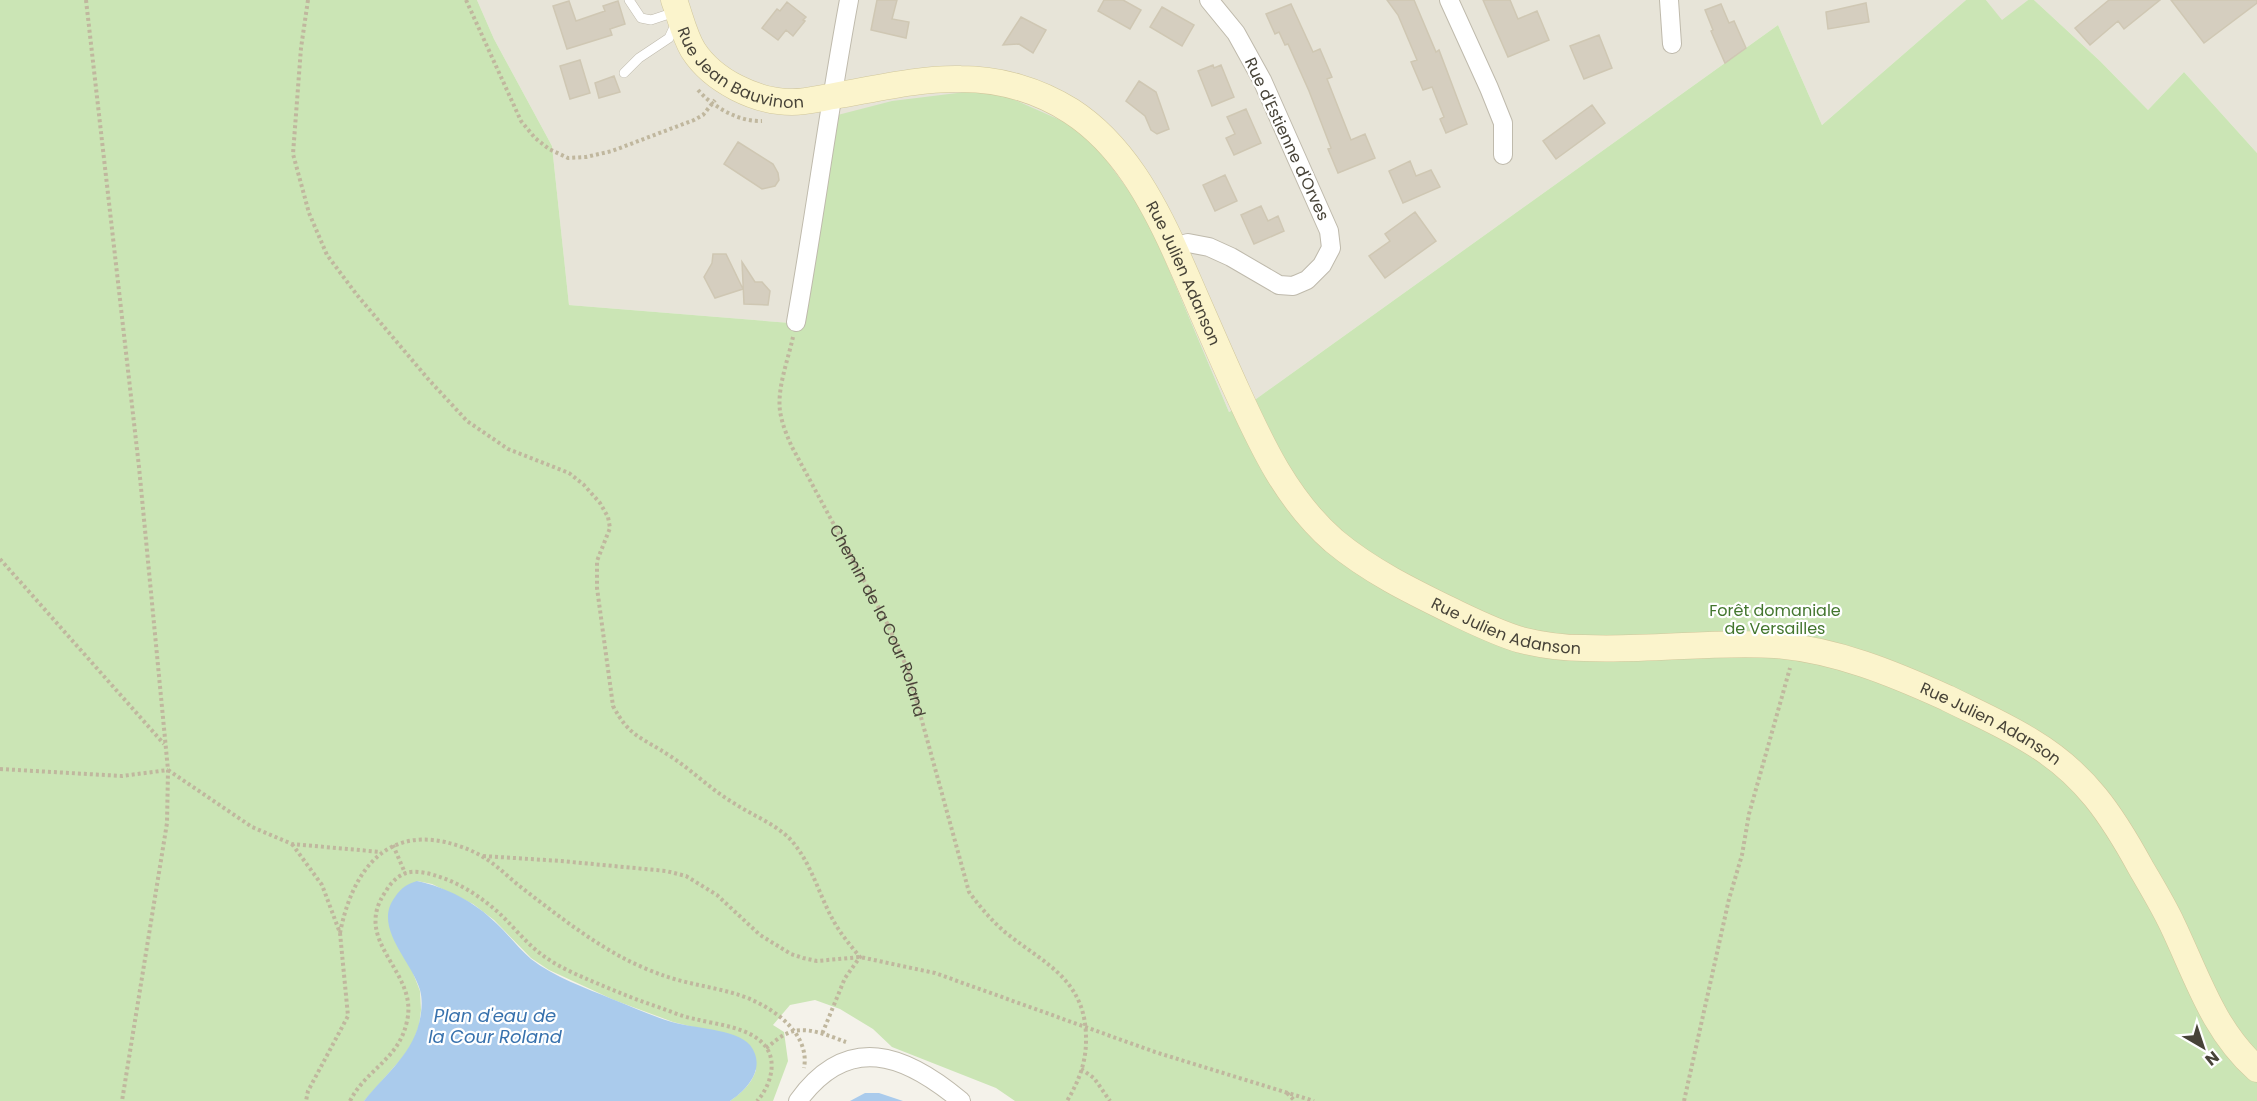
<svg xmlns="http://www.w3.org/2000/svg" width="2257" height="1101" font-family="Poppins,sans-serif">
<rect width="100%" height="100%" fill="#f4f2ea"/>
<path fill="#e7e4d8" d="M477 0H1966L1822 125 1778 25 1256 399 1229 412 1145 213 803 324 569 305 552 146 494 39Z
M1986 0H2028L2002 21Z
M2034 0H2257V153L2184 72 2148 110 2100 61Z"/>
<path fill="#cbe5b5" d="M0 0H477L494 39 552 146 569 305 803 324 826 118 892 101 990 89 1085 131 1145 213 1229 412 1256 399 1778 25 1822 125 1966 0H1986L2002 20 2028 0H2034L2100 61 2148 110 2184 72 2257 153V1101H1015L996 1088 892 1047 873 1029 840 1009 815 1000 790 1005 773 1025 784 1032 788 1061 773 1101H730C742 1092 751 1085 756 1070L693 1027 673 1022 614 1000 549 970 531 958 494 920 473 904 432 884 417 881 413 973 420 991 421 1010 419 1026 412 1044 402 1058 364 1101H0Z"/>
<path fill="#aacbec" d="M417 881C446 887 475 902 496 923 508 934 518 948 531 959 554 977 586 988 612 999 632 1007 652 1016 672 1022 691 1028 737 1029 750 1045 767 1067 748 1089 730 1101H364C387 1072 416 1052 421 1013 422 1006 422 997 420 990 412 961 372 927 395 897 401 888 407 884 417 881Z
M865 1093H879L903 1101H850Z"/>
<path fill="#d5cebf" stroke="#cfc7b3" stroke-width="1.5" d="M877 0H897L892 19 909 22 906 38 871 30Z
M1104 0H1123L1141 10 1130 29 1098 11Z
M1387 0H1414L1436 52 1439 50 1467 124 1446 133 1440 119 1444 117 1432 87 1423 90 1411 62 1417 60 1398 15Z
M1483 0H1510L1518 19 1537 11 1549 40 1508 57Z
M2109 0H2160L2124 29 2118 21 2090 45 2075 28Z
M2171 0H2257V3L2204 43Z
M569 1 576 21 605 11 603 6 618 1 625 24 610 29 612 35 567 49 553 6Z
M787 2 806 17 803 20 805 21 793 36 786 30 778 40 762 28 777 9 780 11Z
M1866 3 1869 22 1828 29 1826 12Z
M1291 4 1313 52 1320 49 1332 77 1327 79 1351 140 1365 134 1375 158 1338 173 1328 149 1331 148 1309 91 1288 44 1285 45 1279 32 1275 34 1266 14Z
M1721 4 1729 23 1734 21 1746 48 1725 63 1711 31 1713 30 1705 10Z
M1162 7 1194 25 1182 46 1150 27Z
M1021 17 1046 30 1033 53 1019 44 1003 45Z
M1599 35 1612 68 1584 79 1570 46Z
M580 60 590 93 570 99 560 66Z
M1213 65 1214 68 1221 65 1234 97 1212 106 1198 71Z
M614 76 620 92 599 98 595 83Z
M1139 81 1156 92 1169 129 1157 134 1151 130 1145 116 1126 101Z
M1592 105 1605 123 1556 159 1543 141Z
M1246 109 1261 143 1234 155 1226 138 1235 134 1227 117Z
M738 142 773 164 778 173 779 180 775 186 762 189 724 164Z
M1410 161 1416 176 1431 170 1440 187 1403 203 1389 171Z
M1225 175 1237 201 1215 211 1203 185Z
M1261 206 1268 221 1278 216 1284 231 1254 244 1241 215Z
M1415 212 1436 241 1385 278 1369 256 1390 241 1385 234Z
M713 254H726L743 289 715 298 704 277 712 263Z
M742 262 755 282H762L770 291 768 305 744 304Z"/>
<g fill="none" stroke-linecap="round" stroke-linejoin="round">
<defs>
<path id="service" d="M629 0 641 18 651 20 675 12
M624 73 639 58 669 38 675 25"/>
<path id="minor" d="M1449 0 1489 88 1503 123V155
M1669 0 1672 44
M1174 247 1188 243 1209 247 1231 257 1279 285 1293 286 1307 280 1322 265 1331 248 1329 231 1262 80 1236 33 1209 0
M796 322C815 215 829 107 849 0
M798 1101C848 1032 905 1054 961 1101"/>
<g id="secondary">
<path id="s2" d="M674 0C680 16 684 35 693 50 713 81 756 102 792 102 806 102 821 98 834 96 875 89 919 78 961 79 999 79 1038 90 1071 111 1122 144 1153 201 1177 255 1197 300 1216 345 1237 391 1262 446 1287 500 1334 541 1370 571 1411 591 1452 611 1475 622 1497 633 1521 640 1541 645 1563 648 1584 648 1647 651 1713 641 1775 645 1836 650 1892 673 1947 698 1975 712 2005 725 2032 742 2085 774 2112 815 2141 868 2152 887 2163 905 2172 924 2197 976 2213 1030 2257 1069"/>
</g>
</defs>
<use href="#service" stroke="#bfbaac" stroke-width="10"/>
<use href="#minor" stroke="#bfbaac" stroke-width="20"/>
<use href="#secondary" stroke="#d1c79c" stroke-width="27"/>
<g stroke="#c0b79e" stroke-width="4" stroke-dasharray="3 3" stroke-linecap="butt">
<path d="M86 0 139 467 168 770 167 823 122 1101"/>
<path d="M308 0 301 48 293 154 309 213 327 255 357 295 429 380 467 421 508 449 569 473 584 485 600 503 608 517 610 528 597 561V588L613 706C630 738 642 737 670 756 692 770 710 789 732 802 750 814 771 822 787 836 810 858 818 893 833 920 840 933 850 945 860 957L845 978 822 1034"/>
<path d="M466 0 521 121 535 138 549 149 568 158 586 157 612 151 694 120 703 115 715 100"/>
<path d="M698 90C713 107 739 122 762 121"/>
<path id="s1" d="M793 337C788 360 777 388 780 411 782 424 787 436 792 447L887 623 908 670 969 892C980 907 992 921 1006 933 1047 965 1087 981 1086 1041 1086 1063 1078 1083 1067 1101"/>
<path d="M0 559 164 744"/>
<path d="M0 769 122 776 168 770"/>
<path d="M168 770 252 827 292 844 381 852"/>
<path d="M292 844 322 885 340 933 348 1016 308 1091 306 1101"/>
<path d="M393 845 405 873"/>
<path d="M483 856 561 861 666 871 686 876 717 895 760 935 791 954 803 958 817 961 860 957 935 973 1155 1052 1314 1101"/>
<path d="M340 933C351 877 381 828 445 842 458 845 472 850 483 857 497 865 509 878 522 888 556 914 590 941 627 960 639 966 653 972 665 976 688 984 713 987 736 994 767 1003 811 1031 804 1068"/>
<path d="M766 1048C773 1043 779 1037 786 1034 804 1024 829 1036 846 1042"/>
<path d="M1081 1069 1094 1078 1110 1101"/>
<path d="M1287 1093 1295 1101"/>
<path d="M350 1101C366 1069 399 1060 407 1021 419 971 350 942 386 891 390 884 397 876 406 873 415 870 428 873 437 876 460 883 481 897 499 913 513 926 525 942 541 954 555 965 573 973 589 980 613 990 636 1000 661 1008 672 1012 684 1017 695 1019 718 1025 751 1027 766 1047 778 1064 769 1088 757 1101"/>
<path d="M1684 1101 1729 899 1742 855 1749 814 1790 668"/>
</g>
<use href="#service" stroke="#fff" stroke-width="9"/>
<use href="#minor" stroke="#fff" stroke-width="18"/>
<use href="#secondary" stroke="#fbf4cc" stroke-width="26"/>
</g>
<g text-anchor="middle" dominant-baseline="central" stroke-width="4.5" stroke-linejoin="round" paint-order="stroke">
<g font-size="16" fill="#474338" stroke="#fff">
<text stroke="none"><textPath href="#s2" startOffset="105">Rue Jean Bauvinon</textPath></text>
<text transform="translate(1287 139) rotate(65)">Rue d'Estienne d'Orves</text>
<text stroke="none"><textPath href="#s2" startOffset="657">Rue Julien Adanson</textPath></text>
<text stroke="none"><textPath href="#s1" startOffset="308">Chemin de la Cour Roland</textPath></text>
<text stroke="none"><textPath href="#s2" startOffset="1161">Rue Julien Adanson</textPath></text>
<text stroke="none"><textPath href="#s2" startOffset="1665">Rue Julien Adanson</textPath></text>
</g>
<g font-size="16" fill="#43762e" stroke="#fff">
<text x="1775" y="610">Forêt domaniale<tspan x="1775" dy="18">de Versailles</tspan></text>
</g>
<g font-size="18" font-style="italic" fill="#3771ad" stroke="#fff">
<text x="495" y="1015">Plan d'eau de<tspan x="495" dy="21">la Cour Roland</tspan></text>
</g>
</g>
<g transform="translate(2203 1047) rotate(141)" stroke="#ffffff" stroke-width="4.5" paint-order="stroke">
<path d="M0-4.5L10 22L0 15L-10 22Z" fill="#474338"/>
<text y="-9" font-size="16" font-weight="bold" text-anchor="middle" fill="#474338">N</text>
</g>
</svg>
